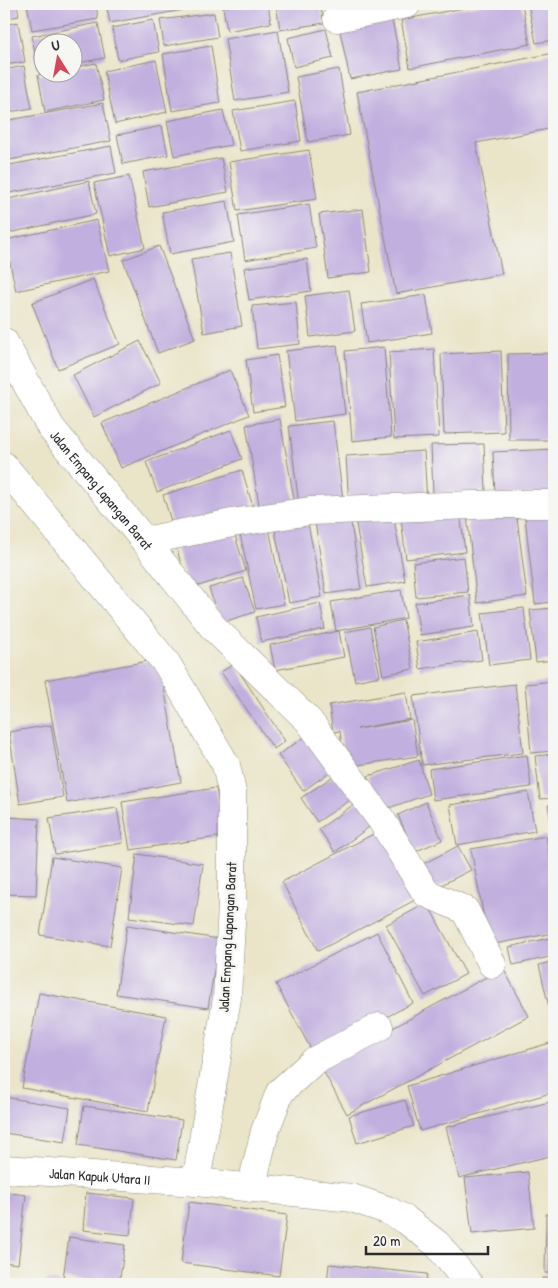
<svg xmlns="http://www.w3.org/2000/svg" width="558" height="1288" font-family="'Patrick Hand',sans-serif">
<rect width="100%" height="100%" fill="#f6f6f2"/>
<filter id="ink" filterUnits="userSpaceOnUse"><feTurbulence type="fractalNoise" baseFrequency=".02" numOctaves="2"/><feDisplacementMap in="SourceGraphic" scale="10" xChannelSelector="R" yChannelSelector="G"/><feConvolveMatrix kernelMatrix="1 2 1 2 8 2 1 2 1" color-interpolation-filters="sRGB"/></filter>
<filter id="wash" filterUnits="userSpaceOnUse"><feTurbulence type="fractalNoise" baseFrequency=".0096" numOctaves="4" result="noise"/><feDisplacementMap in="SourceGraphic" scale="20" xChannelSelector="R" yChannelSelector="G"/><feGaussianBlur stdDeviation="1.12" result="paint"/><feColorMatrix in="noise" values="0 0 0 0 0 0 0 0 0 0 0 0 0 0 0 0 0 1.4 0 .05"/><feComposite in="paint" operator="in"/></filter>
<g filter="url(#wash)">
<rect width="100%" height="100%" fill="#eae5c9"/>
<g id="blocks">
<path fill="#c1afdf" d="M4 4H17L19 16 4 19Z
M27 4H96L98 19 32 30Z
M106 4H182L183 10 110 23Z
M239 4H268L271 23 227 31 223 7Z
M276 4H320L324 23 280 30Z
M484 4H522L530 44 410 68 401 20Z
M528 4H554V40L536 43Z
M214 13 218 37 164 46 160 20Z
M153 20 159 52 118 60 112 28Z
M392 20 402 69 350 79 340 31Z
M18 22 25 62 4 65V25Z
M98 23 105 58 72 64V42H42V70H38L32 36Z
M326 29 333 58 294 67 288 38Z
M278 30 288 92 235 101 225 39Z
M211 46 220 103 172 111 163 54Z
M554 53V128L476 143 502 274 396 294 357 92Z
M156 60 167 112 115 124 104 71Z
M96 63 104 100 45 112 38 75 51 72H72V68Z
M24 66 32 108 4 113V70Z
M339 69 350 135 308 142 296 77Z
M295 101 301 141 240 151 233 111Z
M103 103 111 141 4 161V121Z
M223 110 231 145 174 156 167 121Z
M162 126 168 155 123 164 117 135Z
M111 146 116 173 4 194V166Z
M309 150 317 199 237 211 229 162Z
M221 158 228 192 149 207 143 172Z
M129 176 145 248 110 256 94 183Z
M89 181 96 214 4 234V200Z
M227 201 234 242 170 254 162 212Z
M309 204 316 248 245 260 238 215Z
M363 209 371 272 328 278 319 214Z
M97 220 109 271 16 291 5 240Z
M159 246 195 339 158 353 123 260Z
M230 253 242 326 204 333 191 259Z
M307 259 311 291 249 300 244 268Z
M93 279 120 344 58 369 32 303Z
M349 290 355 331 310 337 305 296Z
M426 295 432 333 367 343 361 304Z
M296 302 300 344 257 349 252 306Z
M140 341 161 383 94 417 73 375Z
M337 345 345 414 295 421 286 351Z
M384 347 391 437 352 441 345 351Z
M434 349 439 437 394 439 389 352Z
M501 351 504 432 444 434 441 354Z
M554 353V440H509L508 354Z
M277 355 285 407 253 412 246 360Z
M230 370 249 415 121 468 102 423Z
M280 419 295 505 260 511 246 425Z
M333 421 343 500 299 505 289 426Z
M231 430 242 459 157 492 146 462Z
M484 444 486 491 433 493 431 445Z
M554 449V493L495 495 493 452Z
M424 451 427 502 349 507 346 456Z
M242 470 253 507 174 531 163 495Z
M516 510 527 596 477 603 467 516Z
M460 512 465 552 406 559 401 519Z
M393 513 405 581 367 587 355 519Z
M554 513V602L535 604 525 517Z
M350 516 361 589 326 594 315 522Z
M307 518 322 597 289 603 274 525Z
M268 523 284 604 256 609 239 529Z
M233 529 246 571 189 589 176 547Z
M464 557 468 592 416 597 413 563Z
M243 578 255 612 220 623 209 588Z
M401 590 406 618 336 631 331 602Z
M470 595 474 627 420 635 415 603Z
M320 603 325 629 261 642 256 617Z
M524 608 530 660 489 665 482 613Z
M554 608V660L536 662 530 610Z
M403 620 413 669 383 675 373 627Z
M370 627 380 676 355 681 345 632Z
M339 631 344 657 275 670 270 645Z
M478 632 482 660 420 669 416 642Z
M159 659 181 782 67 803 45 680Z
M234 664 285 741 274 749 221 672Z
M554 681V751L531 753 525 684Z
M515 684 523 753 422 765 413 696Z
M406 692 410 719 357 729 412 720 418 756 345 767 340 731 333 732 329 705Z
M51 725 63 797 20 804 9 732Z
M309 734 334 769 303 791 278 755Z
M554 754V798L540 799 535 756Z
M527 755 531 787 433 800 429 769Z
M419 760 429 794 380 811 368 776Z
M4 762H5L10 796 4 797Z
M338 773 355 797 317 822 301 798Z
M216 788 224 836 130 850 122 802Z
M528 792 535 831 457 845 450 805Z
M360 800 376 822 335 852 319 829Z
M426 802 442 840 414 852 398 815Z
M554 804V828H552L548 805Z
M117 808 123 843 55 854 49 818Z
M7 817 39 819 36 895 4 894Z
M381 830 417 899 318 951 282 882Z
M546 836 554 880V933L489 945 471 849Z
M458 846 471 870 431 890 419 866Z
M137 854 203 864 194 926 129 917Z
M52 857 122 868 110 946 40 935Z
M427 903 466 974 425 996 386 925Z
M127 925 219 939 208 1008 116 994Z
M377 932 413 1003 314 1055 276 984Z
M554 937V956L513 965 509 947Z
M554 961V1019L552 1020 539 965Z
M503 968 529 1016 347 1114 321 1067Z
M39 993 166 1016 148 1111 22 1088Z
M550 1043 554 1058V1092L420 1131 407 1086Z
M4 1097 70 1108 65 1142 4 1133Z
M405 1100 414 1126 357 1143 349 1116Z
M554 1101V1155L459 1178 446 1127Z
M84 1106 182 1120 176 1160 78 1145Z
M528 1172 534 1228 472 1234 465 1178Z
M4 1192 26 1195 18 1264 4 1262Z
M86 1193 134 1198 130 1235 83 1230Z
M189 1202 287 1215 279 1276 181 1263Z
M546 1214H554V1273H545Z
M69 1237 125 1245 119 1284H104L63 1278Z
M329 1264 427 1274 426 1284H327Z
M542 1278H554V1284H542Z
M47 1280 65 1283V1284H46Z"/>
</g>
</g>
<g filter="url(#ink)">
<use href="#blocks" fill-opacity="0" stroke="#8a887a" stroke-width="1"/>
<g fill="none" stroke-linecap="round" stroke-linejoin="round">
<defs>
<g id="street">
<path d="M337 18 407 4"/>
<path id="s1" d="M4 342 51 428 145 541 213 627 309 721 382 821 426 893 465 910 492 964"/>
<path d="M4 466 167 664 226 765 232 792V905L227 998 196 1182"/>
<path d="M145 541 232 523 310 511 501 504H554"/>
<path id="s2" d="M4 1169 196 1182 352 1198 387 1210 406 1220 437 1244 469 1284"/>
<path d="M251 1188 265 1131 280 1092 314 1061 379 1027"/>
</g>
</defs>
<use href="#street" stroke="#8a887a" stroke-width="29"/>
<use href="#street" stroke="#fff" stroke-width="28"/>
</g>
</g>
<g text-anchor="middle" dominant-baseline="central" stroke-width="5" stroke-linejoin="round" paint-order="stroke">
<g font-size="14" fill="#2b2b2b" stroke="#f6f6f2">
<text stroke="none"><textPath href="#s1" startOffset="178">Jalan Empang Lapangan Barat</textPath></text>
<text transform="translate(227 937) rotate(-87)">Jalan Empang Lapangan Barat</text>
<text stroke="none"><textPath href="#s2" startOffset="96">Jalan Kapuk Utara II</textPath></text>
</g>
</g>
<rect width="558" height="1288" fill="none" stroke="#f6f6f2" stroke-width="20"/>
<g transform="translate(58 58) rotate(349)"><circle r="24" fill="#f6f6f2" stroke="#a5a5a2"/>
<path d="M0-4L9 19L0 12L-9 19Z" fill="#d1495b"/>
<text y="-8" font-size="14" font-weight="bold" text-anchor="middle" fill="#2b2b2b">U</text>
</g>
<path d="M366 1246v8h122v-8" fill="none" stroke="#2b2b2b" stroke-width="2.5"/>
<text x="373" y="1246" font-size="15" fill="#2b2b2b" stroke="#f6f6f2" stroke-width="4" paint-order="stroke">20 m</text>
</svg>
